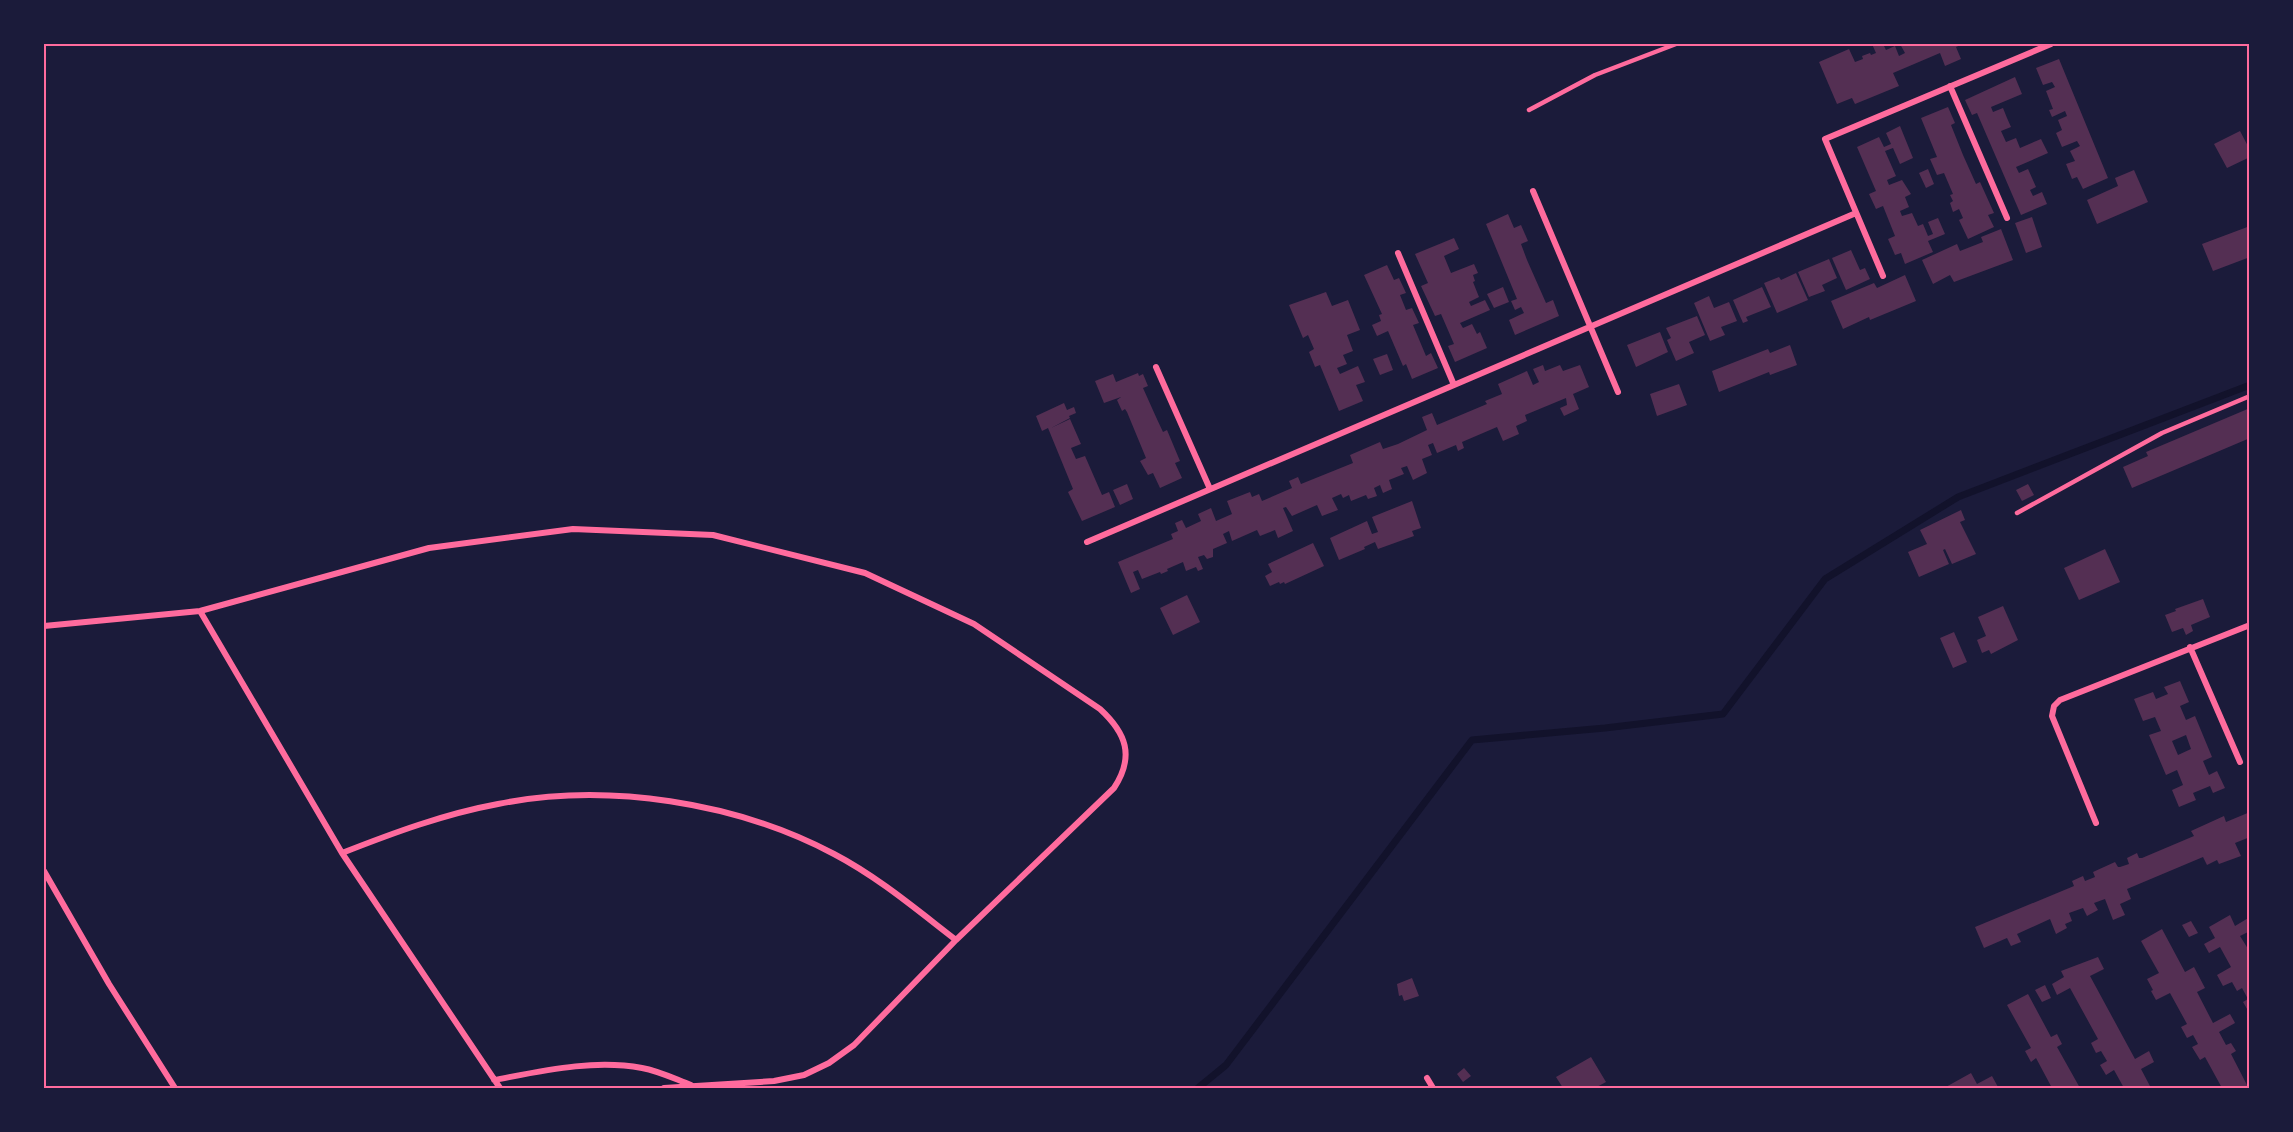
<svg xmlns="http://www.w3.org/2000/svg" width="2293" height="1132" font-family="'Times New Roman',serif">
<rect width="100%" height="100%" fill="#1b1b3a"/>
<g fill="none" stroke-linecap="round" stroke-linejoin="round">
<path stroke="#12122b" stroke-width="7" d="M1198 1088 1226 1065 1472 740 1605 728 1723 714 1825 579 1958 497 2250 385"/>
</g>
<path fill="#542f53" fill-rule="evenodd" d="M1872 44H1883L1886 50 1895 46 1899 56 1905 53 1900 44H1963L1956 47 1961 59 1945 66 1940 53 1893 73 1899 86 1855 104 1852 98 1837 104 1819 62 1849 49 1855 62 1863 59 1862 56 1870 53 1871 55 1876 53Z
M2059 59 2108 178 2083 189 2077 177 2072 179 2066 164 2075 161 2070 151 2080 146 2077 141 2062 147 2056 133 2062 130 2058 120 2067 116 2065 111 2052 117 2049 110 2053 109 2046 91 2055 87 2052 82 2043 85 2036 68Z
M2015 77 2022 94 1991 107 1993 112 2003 108 2007 118 2011 127 2001 131 2006 142 2016 138 2020 148 2041 139 2048 153 2016 167 2019 173 2028 169 2036 187 2030 190 2033 196 2042 192 2047 204 2021 215 1977 113 1972 115 1965 100Z
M1948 107 1955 123 1951 125 1963 155 1976 184 1980 182 1994 213 1988 215 1994 227 1968 239 1959 220 1963 218 1959 209 1953 212 1950 203 1953 201 1950 195 1953 194 1944 173 1937 175 1930 159 1937 157 1921 118Z
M1900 126 1913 158 1900 164 1893 148 1885 151 1896 176 1887 180 1889 185 1902 180 1911 194 1905 197 1909 207 1900 211 1902 216 1912 213 1918 226 1923 224 1928 236 1933 234 1928 222 1938 218 1945 234 1928 241 1933 252 1905 264 1901 253 1895 255 1888 239 1895 236 1883 206 1876 209 1869 194 1876 191 1857 147 1879 137 1884 147 1891 144 1886 133Z
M2240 131 2250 150V157L2227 168 2214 144Z
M1928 169 1934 184 1926 188 1919 173Z
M2134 170 2148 202 2097 224 2087 200 2118 186 2115 178Z
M1508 214 1514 228 1521 225 1528 241 1521 244 1527 260 1546 303 1553 300 1559 316 1515 335 1509 320 1524 313 1521 307 1515 310 1511 301 1517 299 1486 224Z
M2032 217 2042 247 2026 253 2015 223Z
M2250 226V257L2213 271 2202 244Z
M2001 229 2013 260 1954 282 1950 275 1933 284 1922 260 1957 244 1960 251 1983 242 1981 237Z
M1454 238 1459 249 1444 256 1451 273 1474 264 1478 273 1473 275 1475 281 1473 282 1479 297 1469 302 1471 306 1485 300 1490 310 1460 323 1463 328 1472 324 1477 334 1480 332 1487 348 1455 362 1448 346 1454 344 1441 314 1435 316 1421 286 1428 283 1415 254Z
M1851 250 1860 270 1865 268 1870 279 1846 290 1832 258Z
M1829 259 1837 278 1822 285 1825 291 1809 297 1798 272Z
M1387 265 1394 280 1399 278 1406 293 1400 295 1406 310 1412 308 1419 323 1413 325 1426 356 1431 353 1438 368 1412 379 1406 364 1403 366 1388 331 1377 336 1372 325 1381 321 1379 315 1382 314 1364 275Z
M1796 273 1808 300 1777 313 1764 283 1779 277 1781 280Z
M1905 275 1916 301 1870 320 1869 317 1843 329 1831 301 1874 283 1877 288Z
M1503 287 1509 302 1494 308 1487 294Z
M1762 287 1771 307 1746 317 1748 321 1743 323 1733 300Z
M1326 292 1332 306 1348 300 1360 330 1347 335 1353 351 1343 355 1347 364 1337 368 1340 374 1358 366 1365 382 1356 385 1363 401 1339 411 1320 365 1315 367 1309 352 1314 349 1308 335 1303 338 1289 305Z
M1709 296 1714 308 1729 302 1737 321 1721 327 1725 335 1710 341 1694 303Z
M1697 316 1705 335 1689 342 1694 353 1676 361 1667 340 1671 338 1666 328Z
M1660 332 1668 352 1636 367 1627 345Z
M1790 345 1797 365 1770 375 1769 372 1719 392 1712 371 1768 349 1770 353Z
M1387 354 1393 370 1380 375 1373 359Z
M1543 365 1545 371 1560 365 1563 371 1580 365 1589 387 1573 394 1579 409 1564 416 1560 408 1567 405 1566 398 1525 415 1527 421 1516 426 1519 434 1503 441 1497 427 1462 442 1464 448 1458 451 1456 445 1437 453 1433 443 1428 445 1432 455 1422 459 1427 473 1413 480 1407 466 1401 468 1404 474 1389 480 1392 489 1383 493 1380 485 1374 488 1377 496 1368 499 1366 495 1351 501 1349 495 1343 498 1341 494 1332 498 1338 510 1322 516 1317 505 1292 516 1286 507 1283 508 1293 531 1278 538 1275 530 1260 536 1257 530 1232 541 1229 531 1223 534 1227 543 1213 549V557L1207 559 1204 555 1198 557 1203 569 1198 571 1196 567 1186 571 1183 562 1167 569 1168 571 1161 574 1160 572 1142 579 1138 570 1133 572 1140 589 1131 593 1118 562 1173 539 1171 534 1178 531 1175 523 1182 520 1186 528 1201 521 1198 514 1211 508 1216 521 1232 514 1227 501 1250 492 1252 497 1259 494 1262 501 1292 488 1289 481 1298 477 1301 484 1353 463 1350 455 1380 442 1383 449 1398 444 1427 430 1422 417 1432 413 1437 425 1487 404 1485 401 1502 394 1498 384 1527 371 1533 385 1539 382 1533 369Z
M1138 373 1139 376 1143 374 1148 386 1143 388 1156 417 1163 432 1167 430 1180 461 1175 463 1182 478 1160 488 1153 473 1148 475 1140 461 1146 458 1127 412 1125 409 1122 411 1117 400 1121 397 1104 403 1095 381 1113 374 1116 382Z
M1679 384 1687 405 1657 416 1650 394Z
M1064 403 1067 410 1074 407 1076 413 1069 416 1070 418 1051 428 1070 419 1081 444 1071 448 1076 459 1085 456 1102 495 1109 492 1115 507 1082 521 1068 492 1073 489 1048 428 1042 431 1036 416Z
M2250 408V438L2132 488 2123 467 2148 456 2146 452Z
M1127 484 1133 499 1120 505 1113 490Z
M2028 484 2034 495 2022 501 2016 490Z
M1412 501 1421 528 1412 531 1414 536 1378 549 1375 542 1364 547 1365 549 1339 560 1330 538 1367 521 1372 534 1378 532 1372 517Z
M1961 510 1965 520 1960 522 1976 554 1952 564 1945 549 1943 550 1949 564 1919 577 1908 552 1927 544 1920 530Z
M1313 543 1324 566 1285 584 1284 582 1280 584 1279 582 1270 586 1265 576 1272 572 1268 564Z
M2105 549 2120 582 2079 600 2064 568Z
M1187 595 1200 622 1173 635 1160 608Z
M2203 599 2210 617 2191 625 2193 631 2186 635 2183 628 2172 632 2165 615 2176 611 2175 609Z
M2003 606 2018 640 1991 654 1989 650 1982 653 1977 640 1986 636 1978 617Z
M1954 632 1967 662 1953 668 1940 638Z
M2180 681 2189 702 2180 706 2186 720 2195 716 2212 757 2203 761 2209 775 2217 771 2225 788 2213 793 2210 786 2193 793 2196 800 2179 807 2172 790 2183 785 2177 770 2166 775 2149 735 2161 731 2155 717 2143 721 2134 699 2153 692 2156 699 2168 694 2164 687ZM2186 735 2191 749 2178 755 2172 741Z
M2250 812V837L2235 843 2241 856 2219 864 2217 860 2207 865 2203 857 2127 889 2131 899 2120 904 2125 915 2113 920 2105 899 2094 903 2098 910 2087 916 2083 908 2069 913 2072 921 2065 924 2067 928 2056 934 2050 919 2017 934 2021 942 2011 946 2007 938 1984 948 1975 927 2074 886 2072 881 2083 876 2085 881 2095 877 2093 872 2115 862 2118 867H2120L2129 864 2127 858 2137 853 2139 858H2142L2194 836 2191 831 2224 816 2226 822Z
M2230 915 2235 926 2250 917V931L2240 936 2250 952V1014L2243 1002 2248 999 2242 988 2237 991 2232 982 2223 986 2217 975 2231 967 2220 947 2209 953 2204 944 2215 938 2209 927Z
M2191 921 2198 933 2189 937 2182 925Z
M2162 929 2185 972 2194 967 2205 988 2197 992 2213 1023 2230 1014 2234 1021 2235 1023 2219 1032 2226 1045 2231 1043 2236 1051 2231 1054 2247 1085 2250 1084V1088H2222L2205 1057 2200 1060 2192 1047 2198 1044 2193 1035 2187 1038 2181 1027 2187 1024 2170 993 2156 1000 2151 991 2153 990 2147 979 2159 973 2141 941Z
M2098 957 2104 969 2090 976 2135 1059 2149 1051 2154 1062 2141 1069 2151 1088H2124L2114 1070 2106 1075 2100 1065 2107 1061 2101 1051 2096 1053 2091 1043 2098 1039 2070 988 2057 995 2052 984 2064 977 2061 971Z
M1412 978 1419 996 1404 1001 1402 995 1399 996 1397 984Z
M2045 985 2051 998 2042 1002 2035 990Z
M2028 994 2051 1037 2057 1034 2062 1044 2057 1047 2080 1088H2052L2036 1058 2031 1062 2025 1051 2031 1048 2007 1005Z
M1591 1057 1606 1082 1595 1088H1563L1556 1077Z
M1464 1068 1471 1076 1463 1082 1457 1074Z
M1971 1073 1977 1084 1992 1076 1998 1087 1944 1088Z"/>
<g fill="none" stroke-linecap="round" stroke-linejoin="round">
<path stroke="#ff6b9d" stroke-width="4.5" d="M1529 110 1595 75 1676 44
M2017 513 2162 433 2250 396"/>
<path stroke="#ff6b9d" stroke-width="6" d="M1950 86 2007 218
M1533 191 1618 392
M1398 253 1454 385
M1883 276 1825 139 2051 44
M1156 367 1210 489
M1087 542 1856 213
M200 611 342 853 500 1088
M44 626 200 611 429 548 573 529 713 535 865 573 974 624 1100 709C1126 733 1135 756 1114 788L956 940 854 1045 829 1063 804 1075 774 1081 664 1088
M2190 647 2240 762
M2096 823 2052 716 2054 706 2060 700 2250 625
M342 853C393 833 444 814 498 804 607 782 736 802 834 854 878 877 917 910 956 940
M44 871 109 984 175 1088
M1427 1078 1433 1088
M494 1080C542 1071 593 1059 642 1068 659 1071 675 1079 691 1085"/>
</g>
<rect width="2293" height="1132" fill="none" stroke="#1b1b3a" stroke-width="90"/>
<rect x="45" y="45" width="2203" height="1042" fill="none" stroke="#ff6b9d" stroke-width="2"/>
</svg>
